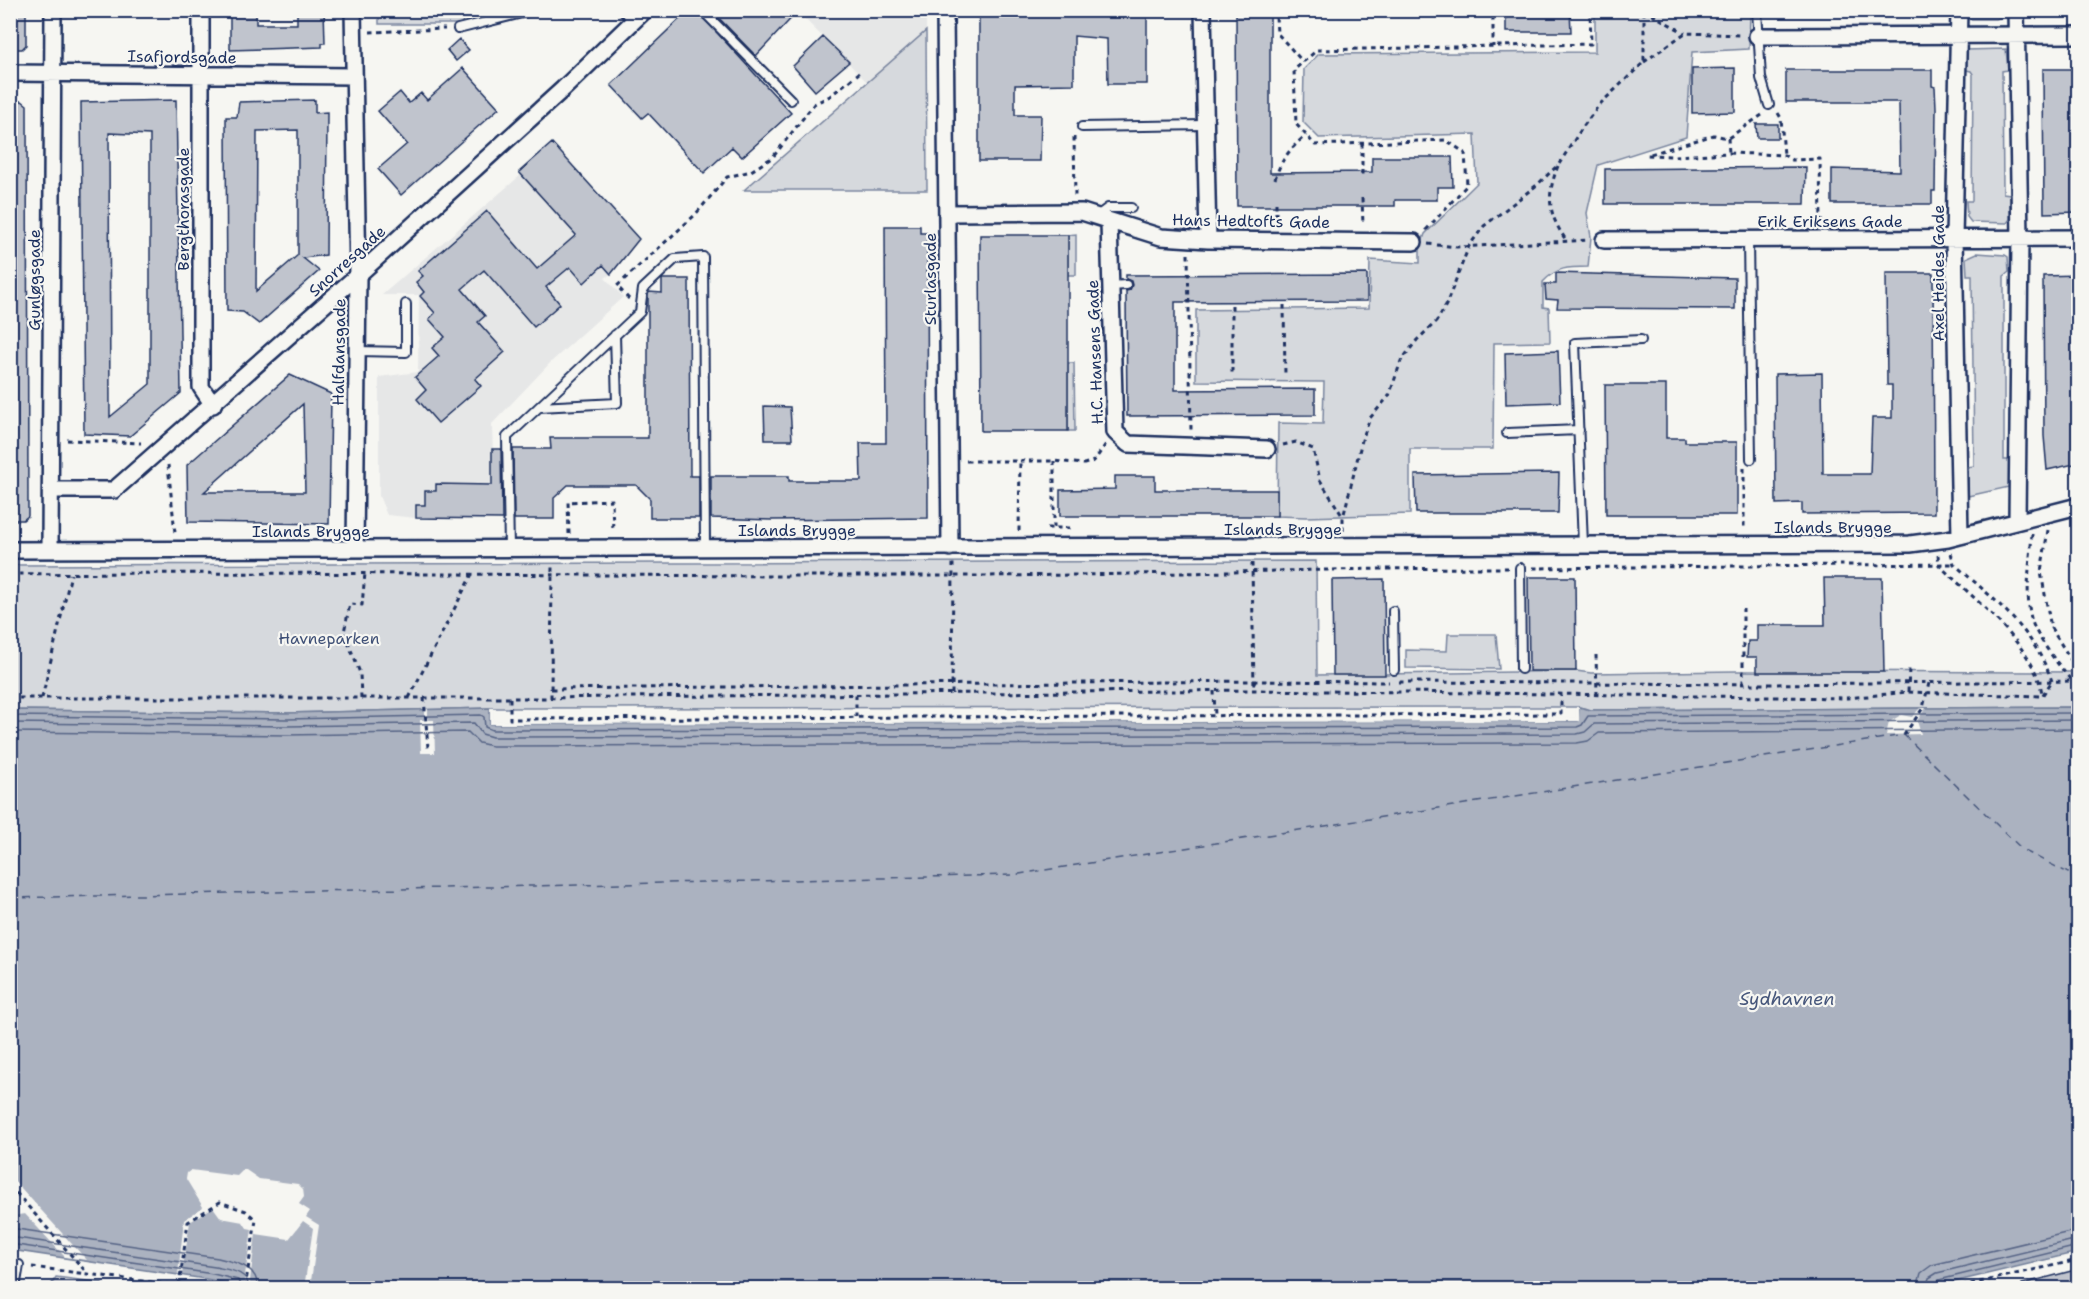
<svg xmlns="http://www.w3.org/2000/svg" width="2089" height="1299" font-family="'Shantell Sans',sans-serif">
<rect width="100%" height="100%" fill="#f6f6f2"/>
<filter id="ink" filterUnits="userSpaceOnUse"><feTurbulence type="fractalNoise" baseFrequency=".0167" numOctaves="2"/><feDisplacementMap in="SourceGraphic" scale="12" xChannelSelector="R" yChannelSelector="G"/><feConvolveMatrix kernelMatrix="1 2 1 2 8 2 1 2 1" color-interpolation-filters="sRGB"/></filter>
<g filter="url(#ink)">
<path fill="#e6e7e7" d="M797 11H926V31L867 82Z
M522 174 611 274 605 278 623 297 551 362 492 424 495 519 416 518 387 515 379 496V377L418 372 419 295H382Z"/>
<path fill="#d6d9dd" stroke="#78849e" stroke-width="1.5" d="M1595 11H1750L1749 49 1692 52 1686 137 1598 165 1587 213 1591 237 1588 267C1568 267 1557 267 1543 282V307L1549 308 1550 342 1494 343 1493 449H1410V514L1306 517 1277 516 1278 423 1323 424 1324 382 1196 381V310L1369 308 1370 260 1420 263V248L1425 234 1477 183 1475 134 1319 138 1303 122 1304 69 1319 54 1595 52Z
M1966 11H2008V15L1996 19H1967Z
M379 15H461L463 24H379Z
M926 31 927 190H744Z
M2006 49 2008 70 2002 71 2003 193 2010 194V219L2007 223 1971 222 1967 217 1966 201H1972L1973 74 1971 71 1966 70 1965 50Z
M1076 234V275H1068V235Z
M1977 253 2005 255 2008 257 2009 272 2004 276V460H2010L2009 487 1968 496V467L1974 466 1972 275H1967L1966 258Z
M1068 363H1074L1075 431H1068Z
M1316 561 1317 675 1576 671 1591 673 1737 671 2078 672V707L1591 710 1579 707 490 708 287 713 11 710V565Z
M1448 634H1496L1499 669 1406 668V650L1447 651Z
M56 1277 102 1283 101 1288H55L51 1285Z"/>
<path fill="#abb2c0" stroke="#717e99" stroke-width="1.5" d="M1579 707 1591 710 2078 707V1252L1929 1288H246L212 1280 11 1250V710L287 713 490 708V724L1578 721Z"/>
<path fill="#f6f6f2" d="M1576 707H1579V721L490 724V708H493V721L1576 718Z
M1920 708H1926L1917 721 1921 734 1886 735 1889 722 1901 715 1912 717Z
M428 709V720H434L435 753H421L420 720H424V710Z
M191 1170 237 1176 243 1170H246L259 1179 298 1184 303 1189 304 1197 299 1204 310 1211 306 1217 319 1225 310 1288H304L313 1228 303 1221 289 1239 256 1234 249 1288H243L252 1229 247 1228 243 1222 221 1218 213 1207 190 1222 182 1275 178 1274 184 1220 203 1207 186 1179 187 1173Z
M11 1177 71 1243 87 1260 65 1257 25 1214 11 1216Z"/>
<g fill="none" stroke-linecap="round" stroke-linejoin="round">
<path stroke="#556385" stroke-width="1.5" d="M10 716 287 719 481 715 484 717 485 727 492 730 1577 727 1582 725 1588 716 2078 713
M10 723 287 726 474 723 482 734 492 737 1577 734 1585 732 1594 724 2078 720
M10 732 287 735 468 732 479 743 492 746 1577 743 1588 741 1599 733 2078 729
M10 1228 218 1258C236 1263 257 1265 258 1288
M10 1237 215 1267C229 1270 248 1271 249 1288
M10 1244 213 1274 238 1280 241 1288
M1917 1288 1921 1273 1932 1265 2078 1230
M1926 1288 1929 1278 1937 1273 2078 1239
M1934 1288 1935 1283 1939 1280 2078 1246"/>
<path stroke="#46567b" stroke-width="1.5" stroke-dasharray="8 6" stroke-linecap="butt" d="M10 898 1013 875 1904 735 2023 850 2078 878"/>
</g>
<path fill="#c0c4cd" stroke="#1b2f5e" stroke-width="1.5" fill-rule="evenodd" d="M10 10H26V45L22 49H10Z
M230 10H256V24H297V10H324L325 43H322V47L230 50Z
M689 10H696L791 113 742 157 732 147 704 173 648 113 642 118 611 85Z
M711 10H799L756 56Z
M1236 10H1270V173L1372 172V157H1452L1453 187H1437V200H1395V206H1237Z
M1506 10H1570L1571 32H1506Z
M1074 12V17L1107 16V12H1147V84H1108L1107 39 1074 36V84L1015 85V115H1041L1040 161H979V13Z
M823 37 849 62 815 91 793 66Z
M459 39 469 50 456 61 447 50Z
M463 68 499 108 401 195 378 169 407 144 378 111 400 92 409 103 421 93 427 100Z
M1735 68V112L1692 113V69Z
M2043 69H2079V212L2044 213Z
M1786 70H1932V86L1935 87 1936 108 1935 191H1932V204H1832V169L1900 171 1899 102H1786Z
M176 100 181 393 130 436 84 434 81 102ZM109 133 150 135V384L110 417Z
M315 100V113L327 112 326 255 303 258 319 271 259 324 243 312 227 311 226 117H237L239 102ZM298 130V255L256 291 257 131Z
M10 101H22L27 105 28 516 23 520H10Z
M1756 124H1778V138H1757Z
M552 143 639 239 611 274 603 265 584 283 570 267 546 287 560 304 534 327 484 270 462 289 485 316 478 322 505 352 475 379 481 386 438 423 417 399 426 390 415 377 439 356 432 348 445 337 429 319 435 313 420 296 424 292 416 282 423 276 418 271 487 211 537 269 576 235 519 172Z
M1806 167 1805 204H1605V169Z
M885 226H920V233H927L928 518 772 520 711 518V476H789V481H861L860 443H886Z
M980 235H1068V431H981Z
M1556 273 1735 278V309L1557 308 1558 300 1546 299 1545 284H1556Z
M1886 273H1933L1934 513 1802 514V503L1776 504 1775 374 1822 373 1823 474H1870L1872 418H1892V385H1887Z
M1367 274V301L1175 302V390L1315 389V415L1127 416 1126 291 1130 290 1132 285 1131 281 1126 279V275Z
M2078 275 2079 463 2047 470 2044 436 2043 276Z
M662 279H689L690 476H699V518H650V499L636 485H568L554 498V519H514L513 449H551L550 438H648V295L649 292 662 293Z
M1558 351 1560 402 1506 404 1505 353Z
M290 375 331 394 329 524 188 522 187 465ZM303 404 305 492H204Z
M1605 385H1666V438H1685V442H1737V515H1606Z
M764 406 790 407 792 440H765Z
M492 449H501L502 519 416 518V505H425V491H436V484L492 485Z
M1559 473 1558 513H1416L1415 475Z
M1115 476H1155V490H1277V516H1060V490L1115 489Z
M1528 577H1575L1576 671H1529Z
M1824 578H1882L1884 672H1757V657H1747L1748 641H1757V625H1825Z
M1384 579 1385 675H1333L1332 580Z
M2079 1269V1288H2023L2022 1284Z"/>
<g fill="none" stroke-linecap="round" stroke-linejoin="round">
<defs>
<path id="service" d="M622 10 634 21
M702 10 791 100
M1757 10 1761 78 1769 105
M458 29 534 10
M1082 127 1205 125
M1096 217 1108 208H1131
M1748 239 1751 459
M1111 286 1126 285
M357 351 406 352V304
M539 407 617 403 615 335
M1507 433 1579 430
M1583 545 1575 343 1641 340
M509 549 507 437 640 312 643 289 675 259 703 257 705 548
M1520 568 1521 669
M1393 611 1394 670
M15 1288 19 1265"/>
<path id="minor" d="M201 10V387L213 405
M353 10 358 275 355 549
M945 10 950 548
M1203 10 1208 240
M1959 10 1954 238 1960 536
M2016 10 2020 238 2017 521
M1757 36 2078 35
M10 73 354 76
M947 213 1082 212 1161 237 1208 240 1414 242
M1109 222 1115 432 1128 444 1267 449
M1604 240 2078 238
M51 490H114L358 275 563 89 645 10
M10 550 1910 544 1948 539 2078 506
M50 550 53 10"/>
</defs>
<use href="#service" stroke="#1b2f5e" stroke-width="12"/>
<use href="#minor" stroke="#1b2f5e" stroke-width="20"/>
<path stroke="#1b2f5e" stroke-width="3" stroke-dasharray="4.5 4.5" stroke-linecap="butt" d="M1644 10 1685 33
M1276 17 1277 33 1303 62
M1493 17V47
M370 32 445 29
M1644 62 1685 33 1741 35
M1778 113 1781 118 1784 155
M1762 115 1728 138 1714 135 1647 155 1673 156 1729 153 1784 155 1792 160 1820 159 1821 224
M1074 137 1075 196
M1728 138 1729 153
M1362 143V178
M1558 166C1546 196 1548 214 1566 240
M1275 179C1281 159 1291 148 1306 135
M1362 198 1363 225
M1276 203V224
M1426 230 1467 185 1465 153 1446 140 1315 145 1296 124 1294 70 1317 50 1591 44 1590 10
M1428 244 1457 247 1589 240
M1188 254 1191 430
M629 299 617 286 695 215 727 177 751 171 773 157 814 104 830 96 859 73
M1232 305V377
M1284 305 1285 377
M67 440 141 443
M1283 445 1296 442 1313 449 1320 480 1343 517
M966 461H1054L1084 464 1094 461 1106 444
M168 465 175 533
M1744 468V527
M1047 528H1070
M1054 528V461
M2048 530 2041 572 2051 628 2078 671
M1019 531 1020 461
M1343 531V518L1362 440 1370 418 1389 396 1401 361 1417 340 1436 322 1446 305 1469 246 1484 226 1537 185 1559 164 1582 128 1599 105 1644 62V10
M569 534 568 502 612 500 613 532
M2032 534C2030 561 2025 592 2031 618 2034 634 2060 667 2071 680
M1951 553 1954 564C1995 600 2033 629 2052 681
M1938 555 1939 565C1972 597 2038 649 2042 695
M1252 563 1254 690
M1533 568 1954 564
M10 574C324 571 638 577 951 576 1137 576 1323 568 1508 568
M1596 655 1597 695
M1399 682 1766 684 2078 681
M1743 684V609
M551 689 1253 681 1389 682
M1214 691 1215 716
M1908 692 1909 668
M952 694 953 563
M10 698H537L1254 690 1847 698 1908 692 2042 696 2052 681
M42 698 71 574
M361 698 360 673 344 632 350 604 362 605 365 573
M409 698 472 574
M424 698 428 748
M510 698V719L1561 714V694
M551 698 552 564
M856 717V694
M1904 735 1923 708 1929 683
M10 1186 87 1273
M10 1239V1241
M32 1267 197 1288
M179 1286 188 1222 220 1202 246 1211 256 1220 245 1288
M1953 1288 2078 1260"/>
<use href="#service" stroke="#f6f6f2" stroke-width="8"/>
<use href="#minor" stroke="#f6f6f2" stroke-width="15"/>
</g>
</g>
<g text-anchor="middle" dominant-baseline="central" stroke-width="4.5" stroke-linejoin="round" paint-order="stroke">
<g font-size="16" fill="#1b2f5e" stroke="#f6f6f2">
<text transform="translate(182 57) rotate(1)">Isafjordsgade</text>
<text transform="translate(183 209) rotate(-90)">Bergthorasgade</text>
<text transform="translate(1251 221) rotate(1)">Hans Hedtofts Gade</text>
<text x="1830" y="221">Erik Eriksens Gade</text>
<text transform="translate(347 261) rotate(-42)">Snorresgade</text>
<text transform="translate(1938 273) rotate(-90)">Axel Heides Gade</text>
<text transform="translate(930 279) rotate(-90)">Sturlasgade</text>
<text transform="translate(34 280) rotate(-90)">Gunløgsgade</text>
<text transform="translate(339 352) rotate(-89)">Halfdansgade</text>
<text transform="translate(1095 352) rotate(-92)">H.C. Hansens Gade</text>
<text x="1833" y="527">Islands Brygge</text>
<text x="1283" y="529">Islands Brygge</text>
<text x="797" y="530">Islands Brygge</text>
<text x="311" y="531">Islands Brygge</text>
</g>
<g font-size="16" fill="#405177" stroke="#f6f6f2">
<text x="329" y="638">Havneparken</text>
</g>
<g font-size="18" font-style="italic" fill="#46567b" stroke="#f6f6f2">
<text x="1787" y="999">Sydhavnen</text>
</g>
</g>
<rect width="2089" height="1299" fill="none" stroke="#f6f6f2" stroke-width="36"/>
<rect x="18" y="18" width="2053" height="1263" fill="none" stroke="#1b2f5e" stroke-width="2" filter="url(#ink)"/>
</svg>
